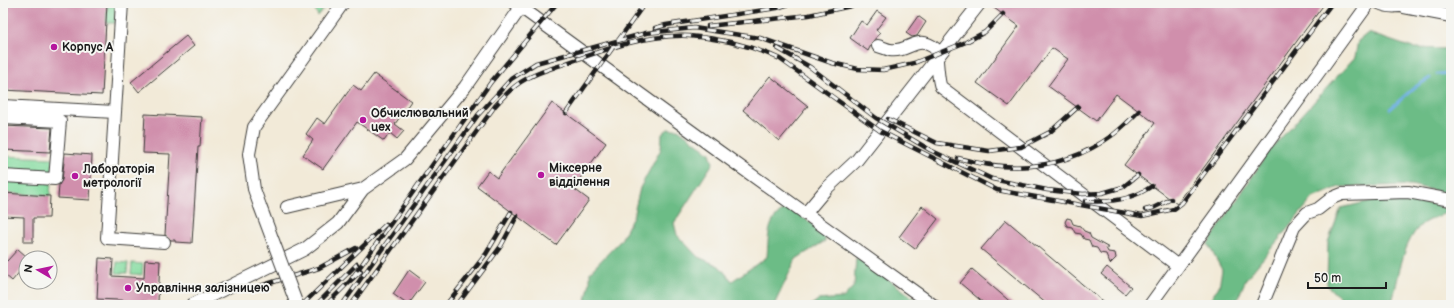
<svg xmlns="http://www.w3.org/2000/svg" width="1454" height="308" font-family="'Balsamiq Sans',sans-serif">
<rect width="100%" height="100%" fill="#f6f6f2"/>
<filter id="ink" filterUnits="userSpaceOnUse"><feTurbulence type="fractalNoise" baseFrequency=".025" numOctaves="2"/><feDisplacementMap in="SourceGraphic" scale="8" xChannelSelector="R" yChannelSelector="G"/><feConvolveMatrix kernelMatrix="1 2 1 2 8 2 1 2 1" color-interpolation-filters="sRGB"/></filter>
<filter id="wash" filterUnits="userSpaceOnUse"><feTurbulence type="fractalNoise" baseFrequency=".012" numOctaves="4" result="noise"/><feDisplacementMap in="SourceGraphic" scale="16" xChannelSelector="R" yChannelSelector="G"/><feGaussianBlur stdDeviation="0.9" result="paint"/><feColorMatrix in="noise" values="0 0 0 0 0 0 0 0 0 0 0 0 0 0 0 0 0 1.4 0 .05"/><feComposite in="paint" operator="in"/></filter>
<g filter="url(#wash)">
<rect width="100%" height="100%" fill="#f2ead8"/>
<path fill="#85dca0" stroke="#507c5e" d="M312 3H328L318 16Z
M107 6H115V23H106Z
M3 156 53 158 52 175 3 173Z
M3 180 51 182 50 196 3 193Z
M117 262 128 263 127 273H116Z
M132 263 143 264 142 275 131 274Z"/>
<path fill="#6cbc86" stroke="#446c51" d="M1368 33 1413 48 1451 49V189L1441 192 1411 185 1339 187 1313 198 1246 279 1235 305H1207L1219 286 1222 270 1208 244 1269 151 1355 57 1358 41Z
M668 129H678L710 153 713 163 674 223 677 235 698 257 719 266 732 281 767 257C769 234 766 220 788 207L824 232 825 241 796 259 774 305H585L590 282V272L621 240 633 217 640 188 661 149 662 134Z
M1375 200 1433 204 1451 211C1444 214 1424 221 1421 225 1401 244 1399 280 1391 305 1362 305 1346 308 1327 285L1328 242 1341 208Z
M856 258 869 265 923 305H811L818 300 843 298 854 286Z"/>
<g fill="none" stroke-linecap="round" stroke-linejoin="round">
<path stroke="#71b0e4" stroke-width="3" d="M1437 74 1451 73
M1390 109 1415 87 1430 78"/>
</g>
<g id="blocks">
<path fill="#d08fac" d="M3 3H107L102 95 3 90Z
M987 3H1325L1177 204 1124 165 1155 123 1116 94 1096 121 1092 118 1048 86 1068 59 1052 48 1009 106 977 83 1019 26Z
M877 11 886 17 876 30 880 33 873 41 868 51 850 38 861 21 867 25Z
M918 16 926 22 917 36 912 37 906 33Z
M186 36 194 46 139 92 131 82Z
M374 74 411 101 395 124 404 131 397 139 390 133 384 141 357 122 323 169 303 155 313 140 306 134 317 118 325 124 353 85 361 91Z
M770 76 808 106 779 141 743 110Z
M552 103 606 143 573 188 589 200 556 245 477 186 488 171 497 178Z
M145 114 202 117 200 147H198L192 243 175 242V240H171L165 235 170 154 143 153Z
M3 126 52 128 50 152 3 150Z
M65 153 92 155 90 200 58 198 59 185 62 180Z
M3 193 50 196 49 218H33V242H24V217L3 216Z
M922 206 938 219 915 249 899 237Z
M1067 218 1071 219 1073 224 1080 226 1084 231 1089 233 1091 238 1109 248H1106L1108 252 1115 253 1116 258 1110 264 1106 254 1100 253 1097 248 1092 247 1089 240 1084 239 1081 234 1075 233 1072 227 1067 226 1065 222Z
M1006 220 1107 305H1048L981 249Z
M18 249 26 256V264L12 281 3 273V258L7 261Z
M99 258 113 259 112 276 144 278 145 260 160 261 158 302 97 299Z
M1107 267 1131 287 1125 294 1101 274Z
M972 269 1014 305H986L960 283Z
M409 270 425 282 408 305 393 294Z"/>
</g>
</g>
<g filter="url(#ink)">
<use href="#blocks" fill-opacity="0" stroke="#3c3b38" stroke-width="1"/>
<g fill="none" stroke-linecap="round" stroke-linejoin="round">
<defs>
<path id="minor" d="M515 3 717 150 933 305
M1379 3C1388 8 1402 7 1412 3
M1404 7 1451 16
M878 46C882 47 886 49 890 50 909 53 917 33 936 49 937 58 938 82 941 87L1178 266
M3 106 115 112 122 3
M115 112 107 238 164 242
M3 118 60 121 55 179 3 176
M260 206 254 189 249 154 254 127 343 3
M287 207 363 189 405 159 465 87 524 3
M805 214 826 189 857 160 980 3
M192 305 305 249 338 223 363 189
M1150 305 1369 3
M1262 305 1294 227 1307 213 1318 209 1332 198 1342 194 1408 192 1451 200"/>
</defs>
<use href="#minor" stroke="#3c3b38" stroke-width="14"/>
<use href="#minor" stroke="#fff" stroke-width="12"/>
<defs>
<path id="rail" d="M708 26 809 15 865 3
M655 28 666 25 777 8 792 3
M777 48 810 67 876 118 930 150 992 179 1047 190 1083 194 1102 193 1123 187 1138 175
M566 113 645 3
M888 119 937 143 989 151 1021 147 1050 132 1078 107
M958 158C1014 174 1067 169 1114 134 1123 127 1131 119 1139 111
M1085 201C1109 203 1132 200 1152 186
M1145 210 1153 208 1171 199
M361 271 350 281 491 82 557 3
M257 287 319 268 356 248
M302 305 386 224
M316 305 357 264
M326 305 350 281
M342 305 478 115 511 79 536 63 646 33 694 28 760 38 832 63 858 69 883 70 914 63 966 42 985 32 1003 14
M351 305 495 106C505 95 516 83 530 77 541 71 553 68 564 64 603 50 646 34 689 36 719 38 752 46 780 59L880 131 997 190 1142 216 1174 209 1182 203 1332 3
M446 305 486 254 511 212
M457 305 501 246 517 216"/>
</defs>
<use href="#rail" stroke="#1c1c1c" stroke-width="4.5"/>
<use href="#rail" stroke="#f6f6f2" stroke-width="3" stroke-dasharray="9" stroke-linecap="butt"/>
<defs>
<path id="minor-bridge" d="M260 206 297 305"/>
</defs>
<use href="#minor-bridge" stroke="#3c3b38" stroke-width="14" stroke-linecap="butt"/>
<use href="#minor-bridge" stroke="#fff" stroke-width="12"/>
</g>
</g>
<g fill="#b5179e" stroke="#f6f6f2" stroke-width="1.5">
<circle cx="54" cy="47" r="4"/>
<circle cx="363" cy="120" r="4"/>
<circle cx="541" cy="175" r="4"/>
<circle cx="75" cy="176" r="4"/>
<circle cx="128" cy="288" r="4"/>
</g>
<g text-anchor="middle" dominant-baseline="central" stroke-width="4" stroke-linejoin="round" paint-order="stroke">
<g font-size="12" font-weight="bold" fill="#1c1c1c" stroke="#f6f6f2" text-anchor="start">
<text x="62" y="47">Корпус А</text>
<text x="371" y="113">Обчислювальний<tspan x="371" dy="14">цех</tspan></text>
<text x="549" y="168">Міксерне<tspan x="549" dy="14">відділення</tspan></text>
<text x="83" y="169">Лабораторія<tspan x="83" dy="14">метрології</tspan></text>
<text x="136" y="288">Управління залізницею</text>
</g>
</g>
<rect width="1454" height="308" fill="none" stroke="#f6f6f2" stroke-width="16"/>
<g transform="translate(38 270) rotate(279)"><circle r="19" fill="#f6f6f2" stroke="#9f9f9c"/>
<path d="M0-3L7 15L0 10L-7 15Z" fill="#b5179e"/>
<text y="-6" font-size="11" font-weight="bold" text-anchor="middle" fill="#1c1c1c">N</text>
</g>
<path d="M1308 282v6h78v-6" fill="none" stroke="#1c1c1c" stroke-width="2"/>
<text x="1314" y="282" font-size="12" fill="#1c1c1c" stroke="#f6f6f2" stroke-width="3" paint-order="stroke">50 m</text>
</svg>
